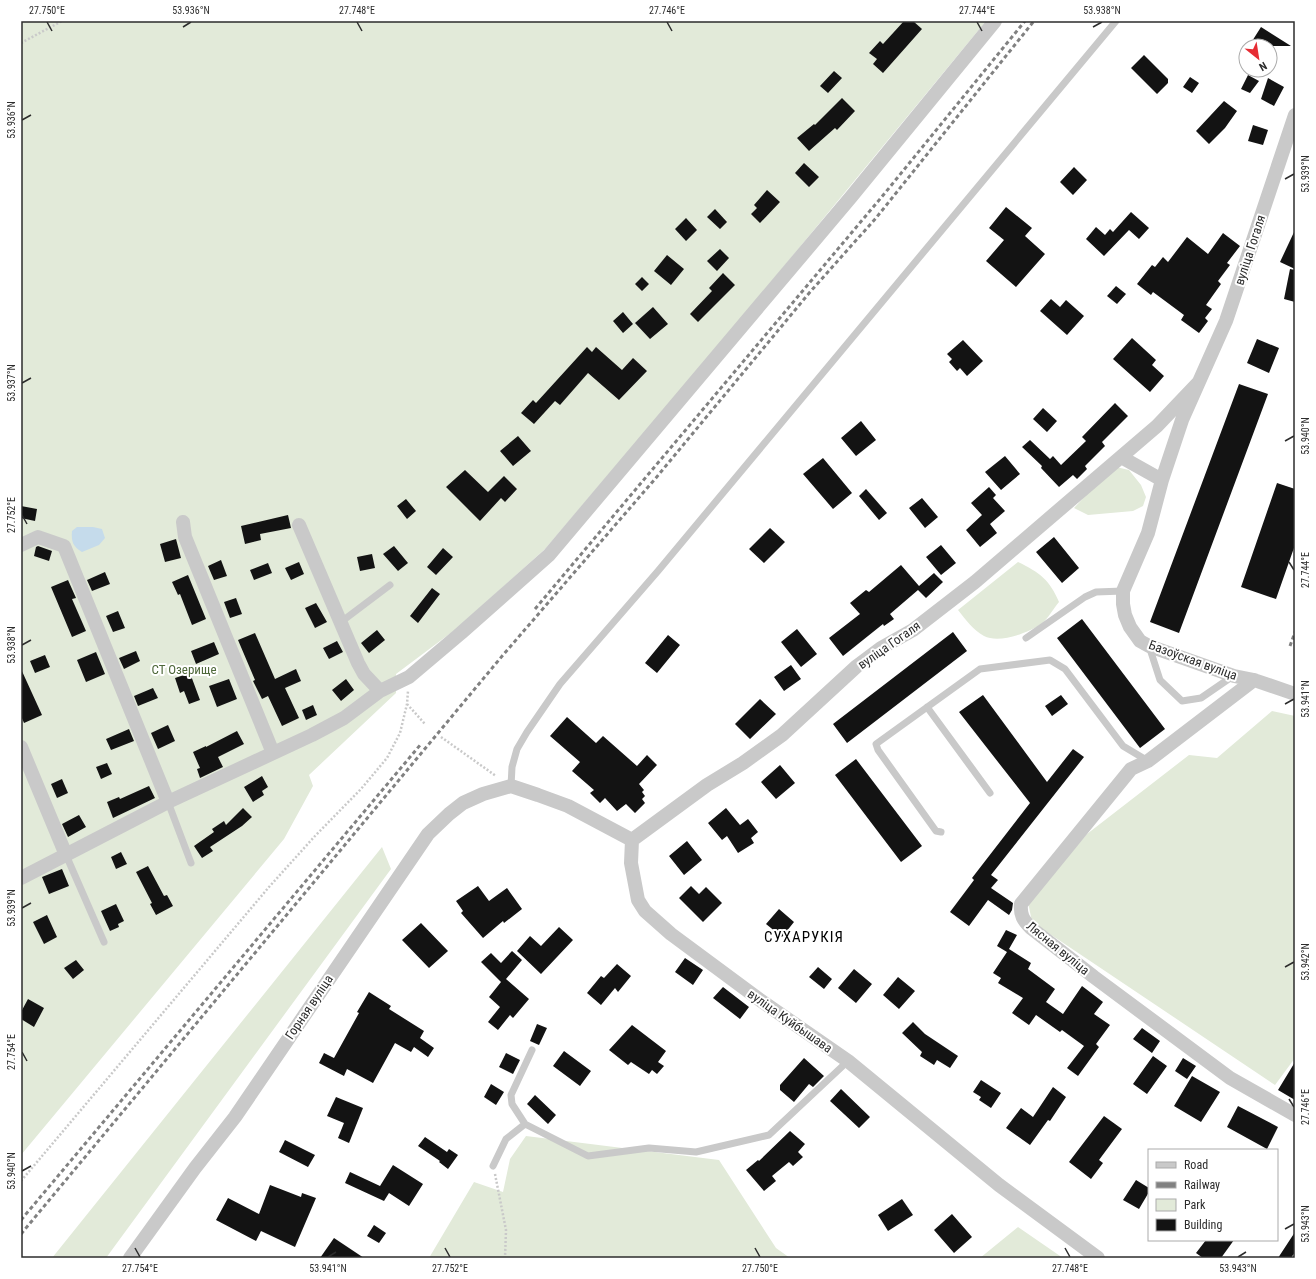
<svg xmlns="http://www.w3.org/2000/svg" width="1316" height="1279" font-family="'Roboto Condensed',sans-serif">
<rect width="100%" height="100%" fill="#fff"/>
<path fill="#e2ead9" d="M21 21H986L729 333 545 549 456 629 396 674V693L309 775 313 786 284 839 21 1155Z
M1116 467 1129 470 1141 485 1146 497 1143 506 1133 511 1088 515 1074 508 1091 490Z
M1018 562C1039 572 1050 580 1059 602 1053 609 1048 619 1041 624 1028 633 999 644 984 636 973 630 966 620 958 610Z
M1272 711 1295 716V1058L1275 1085 1032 922 1028 902 1087 834 1189 755 1217 758Z
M382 847 391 869 106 1258H52Z
M526 1136 719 1160 776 1248 790 1258H429L474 1182 503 1192 510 1159Z
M1018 1227 1063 1258H980Z"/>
<path fill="#c5dbeb" d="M77 527H93L102 529 105 538 99 545 82 552C73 547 71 541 72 531Z"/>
<path fill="#131313" d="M904 21H913L922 29 883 73 873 64 877 59 869 53 880 41 883 44Z
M1261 27 1291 46H1249Z
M1144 55 1168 79V83L1157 94 1131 68Z
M834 71 842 78 828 93 820 86Z
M1248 75 1259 81 1250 93 1241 89Z
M1190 77 1199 83 1192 93 1183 87Z
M1268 78 1284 87 1274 106 1261 99Z
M842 98 855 111 837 130 835 128 809 151 797 138 814 124 815 125Z
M1224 101 1237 111 1225 128 1209 144 1196 131Z
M1253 125 1268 130 1263 145 1248 141Z
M804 163 819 177 809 187 795 173Z
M1074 167 1087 180 1073 195 1060 182Z
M767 190 780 202 760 223 751 214 757 208 754 205Z
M1006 207 1032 228 1025 236 1045 254 1016 287 986 261 1004 240 989 228Z
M715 209 727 222 720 229 707 217Z
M1131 212 1149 228 1139 239 1129 230 1104 256 1086 239 1096 227 1105 235 1110 229 1113 232Z
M686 218 697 230 686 241 675 229Z
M1295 230V269L1280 262Z
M1223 233 1240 246 1227 263 1230 265 1218 281 1221 284 1206 305 1212 309 1205 318 1208 321 1199 333 1181 320 1184 315 1153 292 1151 295 1137 284 1152 265 1155 267 1163 257 1168 262 1187 237 1208 254Z
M720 249 729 258 717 271 707 261Z
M667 255 684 269 671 285 654 271Z
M1290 269 1295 270V302L1284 299Z
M723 273 735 285 698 322 690 314 712 291 709 288Z
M642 277 649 284 642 291 635 284Z
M1116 286 1126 294 1117 304 1107 296Z
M1051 299 1060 307 1066 300 1084 316 1067 335 1040 311Z
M653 307 668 324 650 339 635 323Z
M623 312 633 324 623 333 613 321Z
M1132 338 1156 360 1152 365 1164 376 1150 392 1113 359Z
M1257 339 1279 348 1269 373 1247 363Z
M963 340 983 361 967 376 960 368 957 371 949 362 952 359 947 354Z
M587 347 592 352 596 347 622 370 633 358 647 371 619 400 588 373 560 405 555 401 534 424 521 413 533 400 536 403Z
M1239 384 1268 394 1179 633 1150 622Z
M1115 403 1128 416 1102 442 1105 446 1085 466 1087 469 1077 479 1073 475 1059 487 1041 468 1042 466 1022 447 1030 440 1050 459 1053 456 1061 465 1086 441 1082 437Z
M1043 408 1057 421 1047 432 1033 419Z
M861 421 876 440 856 456 841 438Z
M518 436 531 451 513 466 500 451Z
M1005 456 1020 474 1001 490 985 472Z
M823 458 852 493 833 509 803 474Z
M465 470 488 492 504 476 517 489 505 502 501 498 480 521 446 487Z
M1277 483 1295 489V545L1276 599 1241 587Z
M989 487 996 495 993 498 1005 511 990 524 997 533 980 547 966 530 982 515 971 503Z
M866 489 887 513 879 520 859 496Z
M922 498 938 517 925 528 909 508Z
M406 499 416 511 407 519 397 506Z
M21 506 37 509 35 521 21 518Z
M288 515 291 528 260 534 261 540 245 544 241 526Z
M770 528 785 542 764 563 749 549Z
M1054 537 1079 568 1062 583 1036 552Z
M176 539 181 558 165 562 160 544Z
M941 545 956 563 941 575 926 557Z
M38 546 52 551 49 561 34 556 36 547Z
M394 546 408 563 398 571 383 554Z
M443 548 453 557 436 575 427 567Z
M372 554 375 568 360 571 357 557Z
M221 560 227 576 214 580 208 566Z
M299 562 304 574 291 580 285 568Z
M268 563 272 573 254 580 250 570Z
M901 565 919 586 934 573 943 582 926 598 918 590 890 614 894 619 884 626 883 624 843 656 829 638 860 614 850 603 866 590 869 592Z
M105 572 110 584 92 591 87 580Z
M188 575 206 619 192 625 180 594 178 595 172 582Z
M68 580 76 598 72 599 86 631 72 637 51 587Z
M432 588 440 594 418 623 410 616Z
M236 598 242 614 230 618 224 602Z
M316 603 327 622 315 628 305 608Z
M118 611 125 628 113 632 106 616Z
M1082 619 1165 729 1140 748 1057 638Z
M797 629 817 654 801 667 781 642Z
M377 630 385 640 369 653 361 643Z
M953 632 967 651 847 743 833 724Z
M255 633 275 679 296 669 301 681 285 688 299 718 282 726 268 696 262 699 253 681 255 680 238 640Z
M668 635 680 645 657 673 645 663Z
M337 641 343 652 329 659 323 648Z
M214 642 219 654 196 664 191 651Z
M136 651 140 661 124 669 119 658Z
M96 652 105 674 86 682 77 660Z
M45 655 50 667 35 673 30 661Z
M791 665 801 679 784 691 774 677Z
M21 669 42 715 24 723 21 716Z
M190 673 200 700 189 704 184 691 180 693 175 678Z
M229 679 237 699 217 707 209 686Z
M346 679 354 690 341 701 332 690Z
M153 688 158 698 138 706 134 696Z
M983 695 1047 782 1073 749 1084 757 991 875 998 880 991 888 1013 903 1012 910 1009 915 988 900 969 926 950 912 974 880 972 878 1030 803 959 712Z
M1061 695 1068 704 1052 716 1045 706Z
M760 699 776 714 750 739 735 724Z
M313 705 317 715 306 720 302 710Z
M567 717 596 743 603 736 637 766 647 755 657 765 639 784 644 790 642 792 645 796 642 799 645 803 635 813 626 804 617 811 605 798 600 803 590 793 594 790 572 771 580 762 550 736Z
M168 725 175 741 158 749 151 733Z
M129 729 134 741 111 750 106 739Z
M237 731 244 744 218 757 223 767 200 778 197 769 200 768 193 752 206 746V747Z
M856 759 922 846 901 862 835 775Z
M107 763 112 774 101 779 96 767Z
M780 765 795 783 776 799 761 782Z
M262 776 268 787 262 791 264 795 253 802 244 787Z
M62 779 68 793 57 798 51 784Z
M149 786 155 798 113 818 107 802 119 797 120 799Z
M243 808 252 817 242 826 210 847 213 851 202 858 194 846 214 832 212 829 224 821 226 825Z
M726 808 740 825 748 819 758 832 751 838 754 843 738 853 727 836 722 840 708 823Z
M79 815 86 827 68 837 62 824Z
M687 841 702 860 684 875 669 856Z
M121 852 127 864 116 869 111 857Z
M148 866 164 896 167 895 173 906 156 915 150 904 152 903 136 872Z
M62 869 69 886 49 894 42 877Z
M478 886 489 901 507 888 522 909 504 923 503 921 483 938 461 913 463 911 456 901Z
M691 886 699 894 706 887 722 903 703 922 679 898Z
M116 904 124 921 118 924 119 927 110 931 101 911Z
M779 909 794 922 782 937 766 924Z
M47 915 57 937 44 944 33 922Z
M421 923 448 951 429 968 402 940Z
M559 927 573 940 541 974 517 951 530 936 541 946Z
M1006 930 1017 935 1009 949 1031 963 1028 969 1055 989 1046 1002 1063 1014 1082 986 1103 1002 1094 1014 1110 1025 1096 1044 1099 1047 1078 1076 1067 1068 1084 1046 1062 1030 1060 1032 1036 1015 1029 1025 1012 1013 1023 998 998 983 1001 978 993 973 1007 952 997 946Z
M512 951 522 960 506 979 529 999 513 1018 510 1015 498 1030 488 1022 500 1007 489 997 501 982 481 962 491 953 501 963Z
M685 958 703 970 693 985 675 972Z
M76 960 84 970 73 979 64 968Z
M617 964 631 976 618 992 615 988 601 1005 587 993 601 976 604 978Z
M818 967 832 979 824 989 809 977Z
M854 969 872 984 856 1003 838 988Z
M898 977 915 991 899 1009 883 995Z
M723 987 749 1007 740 1019 713 998Z
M369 992 391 1006 389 1009 424 1031 420 1038 434 1048 428 1057 414 1047 411 1052 395 1043 373 1083 347 1069 344 1076 319 1063 324 1053 334 1058 359 1013 357 1012Z
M28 999 44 1008 34 1027 21 1019V1012Z
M913 1022 925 1034 958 1056 950 1068 937 1060 934 1065 920 1056 922 1052 902 1033Z
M537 1024 547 1028 539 1045 530 1041Z
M632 1025 666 1051 658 1062 664 1066 657 1074 652 1070 649 1074 631 1062 628 1065 609 1050Z
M1142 1028 1160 1041 1152 1053 1133 1039Z
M564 1051 591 1071 580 1086 553 1066Z
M506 1053 520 1060 513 1074 499 1067Z
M1153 1056 1167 1066 1147 1094 1133 1084Z
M804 1058 824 1076 813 1087 809 1084 794 1102 780 1090V1085Z
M1183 1058 1196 1066 1187 1079 1175 1071Z
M1295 1062V1100L1278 1090Z
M1192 1076 1220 1092 1201 1122 1174 1106Z
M981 1080 1001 1093 991 1108 979 1100 981 1097 973 1092Z
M491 1084 504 1092 496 1105 484 1097Z
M1053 1087 1066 1097 1050 1121 1048 1120 1030 1145 1006 1128 1021 1108 1033 1117Z
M841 1089 870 1117 859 1128 830 1101Z
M535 1095 556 1115 548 1124 527 1104Z
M336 1097 363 1108 349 1143 338 1138 344 1123 327 1116Z
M1238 1106 1278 1127 1267 1149 1227 1127Z
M1104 1116 1122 1129 1099 1160 1103 1163 1091 1179 1069 1162Z
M790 1131 805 1144 798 1152 803 1157 793 1166 789 1162 772 1176 776 1181 764 1191 746 1170 758 1160 759 1161Z
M425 1137 447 1152 449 1149 458 1155 448 1169 439 1162 440 1161 418 1146Z
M285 1140 315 1155 308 1167 279 1152Z
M393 1165 423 1184 409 1206 389 1193 384 1201 345 1183 350 1172 380 1186Z
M1136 1180 1149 1188V1192L1139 1209 1123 1200Z
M270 1185 301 1197 302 1193 316 1198 295 1247 261 1231 256 1241 216 1220 228 1198 259 1214Z
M902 1199 913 1215 888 1231 878 1215Z
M952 1214 972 1237 954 1253 934 1230Z
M374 1225 386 1233 379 1243 367 1236Z
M1295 1232V1252L1291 1258H1278Z
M334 1238 364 1258H320Z
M1206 1240H1234L1221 1258H1203L1196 1253Z"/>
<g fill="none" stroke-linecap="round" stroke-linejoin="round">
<path stroke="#c9c9c9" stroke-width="2.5" stroke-dasharray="2 2" stroke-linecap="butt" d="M21 43 62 21
M407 704 425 724
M441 737 496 776
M495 1174 506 1230 505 1258
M21 1181 269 887 315 836 361 789 387 758 400 733 407 704 408 691"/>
<path stroke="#c9c9c9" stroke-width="7" d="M341 622 390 585
M1026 638 1085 597 1096 592 1123 591
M1149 646 1160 680 1182 701 1201 698 1233 676
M927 707 990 793
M511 786 512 767 517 749 527 732 560 684 658 571 1116 21
M168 802 191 863
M941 832 936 831 878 750 876 744 980 669 1050 660 1065 669 1123 746 1148 761
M66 855 104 942
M525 1124 512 1104 511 1095 532 1050
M493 1166 506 1139 525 1124 588 1156 649 1148 696 1152 769 1135 848 1061"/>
<path stroke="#c9c9c9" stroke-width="14" d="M1295 115 1226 321 1182 420 1162 480 1148 533 1123 591V604L1125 615 1130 627 1140 641 1149 646 1234 676 1254 680 1295 694
M1121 457 1162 480
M183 522 185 537 273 753
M299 525 358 663 364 674 380 691
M21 545 38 537 64 546 168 802
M1254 680 1148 761 1131 769 1021 904C1020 915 1023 920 1031 928L1094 977 1230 1078 1295 1115
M21 747 66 855
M632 840 707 785 743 763 782 735 857 666 881 648 913 630 975 582 1157 426 1198 383
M632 840 631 863 638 900 645 911 671 934 760 1000 848 1061 999 1185 1098 1258
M21 878 168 802 312 735 344 718 380 691 409 677 461 633 549 555 851 197 995 21
M130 1258 195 1168 235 1117 428 834 449 814 463 803 483 794 511 786 538 795 568 806 632 840"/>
<path stroke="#818181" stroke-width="3" stroke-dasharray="4 3" stroke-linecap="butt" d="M535 609 885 193 1025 21
M1290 646 1295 632
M21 1220 421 744
M21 1234 503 655 655 479 810 292 876 218 1034 21"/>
</g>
<path fill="none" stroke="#2c2c2c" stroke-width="1.5" d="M47 22 52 31M357 22 362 31M667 22 672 31M977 22 982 31M183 27 191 22M1093 27 1102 22M22 120 31 115M1285 179 1294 174M22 383 31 378M1285 441 1294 436M22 515 27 524M1289 562 1294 570M22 645 31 640M1285 704 1294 699M22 908 31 903M1285 967 1294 962M22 1052 27 1061M1289 1099 1294 1107M22 1171 31 1166M1285 1229 1294 1224M135 1248 140 1257M445 1248 450 1257M755 1248 760 1257M1065 1248 1070 1257M328 1257 336 1252M1238 1257 1246 1252"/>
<g text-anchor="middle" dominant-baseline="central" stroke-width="4" stroke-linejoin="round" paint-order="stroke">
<g font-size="13" fill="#2c2c2c" stroke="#fff">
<text transform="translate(1250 250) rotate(-72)">вуліца Гогаля</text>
<text transform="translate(889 645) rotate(-35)">вуліца Гогаля</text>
<text transform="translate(1193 660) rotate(20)">Базоўская вуліца</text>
<text transform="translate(1058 948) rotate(39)">Лясная вуліца</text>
<text transform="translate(309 1007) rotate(-56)">Горная вуліца</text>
<text transform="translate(790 1021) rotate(35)">вуліца Куйбышава</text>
</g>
<g font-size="13" fill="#4e683a" stroke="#fff">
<text x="184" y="669">СТ Озерище</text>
</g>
<g font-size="15" letter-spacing="1" fill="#000" stroke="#fff">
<text x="804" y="937">СУХАРУКІЯ</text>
</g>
</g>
<rect width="1316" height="1279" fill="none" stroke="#ffffff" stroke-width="44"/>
<rect x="1148" y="1149" width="130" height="92" fill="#ffffff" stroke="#ababab"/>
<rect x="1156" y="1162" width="20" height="6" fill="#c9c9c9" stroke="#ababab"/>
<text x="1184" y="1169" font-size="12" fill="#2c2c2c">Road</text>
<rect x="1156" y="1182" width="20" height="6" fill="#818181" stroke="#ababab"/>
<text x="1184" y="1189" font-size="12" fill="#2c2c2c">Railway</text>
<rect x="1156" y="1199" width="20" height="12" fill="#e2ead9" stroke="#ababab"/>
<text x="1184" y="1209" font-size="12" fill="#2c2c2c">Park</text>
<rect x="1156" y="1219" width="20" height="12" fill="#131313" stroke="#ababab"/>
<text x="1184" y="1229" font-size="12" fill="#2c2c2c">Building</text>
<g transform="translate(1258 58) rotate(150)"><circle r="19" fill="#ffffff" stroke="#ababab"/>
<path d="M0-3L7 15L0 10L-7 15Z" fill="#e62c34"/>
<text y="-6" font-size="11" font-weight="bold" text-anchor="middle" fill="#2c2c2c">N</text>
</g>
<rect x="22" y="22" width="1272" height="1235" fill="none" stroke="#2c2c2c" stroke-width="1.5"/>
<g font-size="10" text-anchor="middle" fill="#2c2c2c">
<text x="47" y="14">27.750°E</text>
<text x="191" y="14">53.936°N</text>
<text x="357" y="14">27.748°E</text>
<text x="667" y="14">27.746°E</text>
<text x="977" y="14">27.744°E</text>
<text x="1102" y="14">53.938°N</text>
<text transform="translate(11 120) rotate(-90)" y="4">53.936°N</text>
<text transform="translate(1305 174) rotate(-90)" y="4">53.939°N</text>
<text transform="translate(11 383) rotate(-90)" y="4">53.937°N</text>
<text transform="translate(1305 436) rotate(-90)" y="4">53.940°N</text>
<text transform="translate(11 515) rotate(-90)" y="4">27.752°E</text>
<text transform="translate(1305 570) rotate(-90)" y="4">27.744°E</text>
<text transform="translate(11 645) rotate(-90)" y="4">53.938°N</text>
<text transform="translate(1305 699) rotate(-90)" y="4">53.941°N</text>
<text transform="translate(11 908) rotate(-90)" y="4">53.939°N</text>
<text transform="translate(1305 962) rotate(-90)" y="4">53.942°N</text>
<text transform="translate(11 1052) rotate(-90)" y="4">27.754°E</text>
<text transform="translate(1305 1107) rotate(-90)" y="4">27.746°E</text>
<text transform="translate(11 1171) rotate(-90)" y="4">53.940°N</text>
<text transform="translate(1305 1224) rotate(-90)" y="4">53.943°N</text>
<text x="140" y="1272">27.754°E</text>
<text x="328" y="1272">53.941°N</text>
<text x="450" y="1272">27.752°E</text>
<text x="760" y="1272">27.750°E</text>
<text x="1070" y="1272">27.748°E</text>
<text x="1238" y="1272">53.943°N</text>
</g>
</svg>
